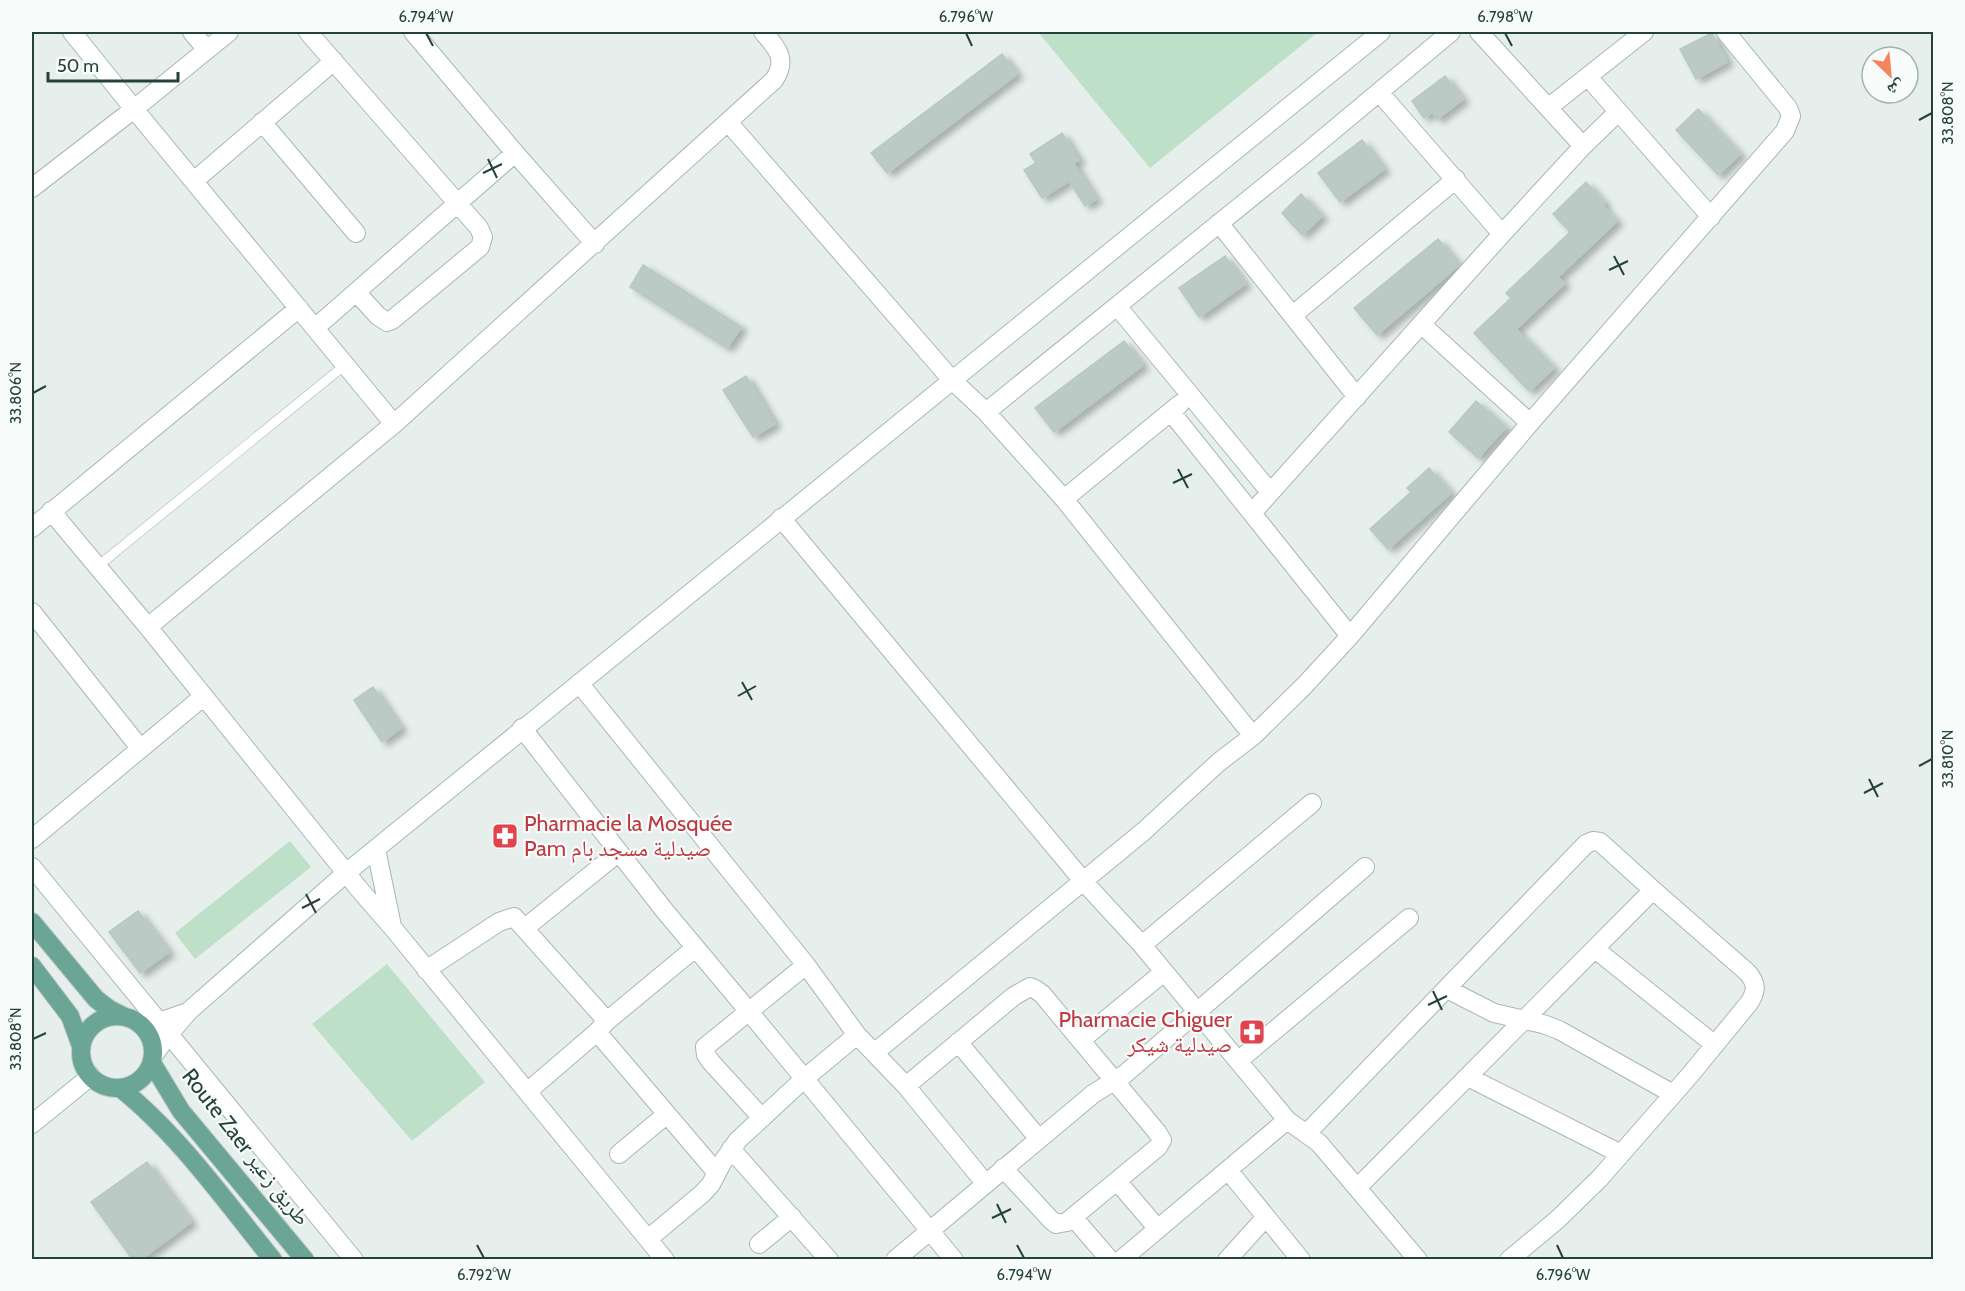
<svg xmlns="http://www.w3.org/2000/svg" width="1965" height="1291" font-family="Cabin,'Noto Naskh Arabic',sans-serif">
<defs>
<filter id="shadow"><feDropShadow dx="6" dy="4" stdDeviation="3" flood-color="#0004"/></filter>
</defs>
<rect width="100%" height="100%" fill="#e6efeb"/>
<path fill="#bfe0c8" d="M1038 32H1318L1150 168Z
M290 841 311 867 195 959 175 933Z
M387 964 485 1082 412 1141 312 1024Z"/>
<path fill="#bbcac4" stroke="#b8c9c2" stroke-width="1.5" filter="url(#shadow)" d="M1712 33 1727 62 1696 79 1680 49Z
M1002 54 1017 74 887 173 871 153Z
M1445 76 1463 99 1437 119 1432 112 1424 118 1412 101Z
M1698 109 1740 154 1718 175 1676 130Z
M1062 133 1079 160 1073 163 1096 199 1085 206 1069 181 1042 198 1024 170 1036 163 1030 154Z
M1362 140 1384 169 1340 202 1318 173Z
M1586 182 1605 203 1602 205 1617 221 1558 277 1564 284 1516 329 1554 368 1529 391 1474 333 1511 298 1506 293 1570 232 1553 214Z
M1301 194 1322 216 1302 235 1282 213Z
M1438 239 1459 265 1377 335 1354 308Z
M1225 256 1245 284 1199 317 1179 288Z
M643 265 741 327 727 348 630 287Z
M1124 341 1143 365 1054 432 1035 408Z
M746 376 775 424 753 437 723 390Z
M1476 401 1506 427 1478 458 1449 432Z
M1429 468 1451 493 1388 549 1370 529 1411 492 1407 488Z
M373 687 401 728 382 742 354 700Z
M138 911 169 952 140 973 109 932Z
M147 1162 191 1222 140 1260H133L91 1202Z"/>
<g fill="none" stroke-linecap="round" stroke-linejoin="round">
<defs>
<path id="service" d="M98 566 345 365"/>
<path id="minor" d="M72 32 134 109 394 424
M192 32 207 50
M308 32 479 228 483 237 480 247 392 320 387 322 378 316 356 292
M413 32 515 153 595 244
M1479 32 1583 146
M1588 77 1711 217
M1379 92 1502 234
M1549 107 1644 32
M262 122 356 233
M728 122 951 379 986 412 1064 499 1253 736
M194 181 334 61
M32 188 134 109 229 32
M1219 223 1357 397
M1117 306 1270 492
M1293 315 1456 179
M1421 324 1530 423
M315 328 515 153
M986 412 1306 153 1451 32
M1171 412 1350 636
M1064 499 1180 404
M51 511 148 627 359 889 392 927 665 1260
M1252 513 1502 234 1583 146 1618 112
M781 518 1084 882 1142 945 1287 1120 1319 1143 1418 1260
M32 528 299 308
M32 612 140 748
M148 627 394 424 774 80C788 59 777 48 763 32
M579 683 806 965 857 1035 906 1086 985 1183
M522 728 664 910 756 1020 954 1260
M32 839 204 696
M376 849 392 926
M32 867 354 1260
M525 928 619 852
M1142 945 1312 803
M1595 949 1715 1045
M426 970 499 922 514 917 607 1021
M1447 989 1494 1013 1543 1024 1559 1030 1673 1094
M597 1032 717 1173
M1081 1040 1164 972
M958 1042 1039 1139
M874 1053 1144 831 1219 762 1253 736 1304 686 1350 636 1530 423 1785 131 1791 116 1788 108 1726 32
M1238 1061 1409 918
M1468 1077 1621 1154
M906 1086 1014 996 1030 987 1035 989 1042 994 1157 1132 1162 1140 1158 1147 1073 1217 1067 1222 1056 1224 1051 1220 1003 1168
M527 1092 597 1032 607 1021 695 948
M762 1118 711 1062 706 1055 705 1047 806 965
M32 1124 91 1076
M1307 1133 1586 844 1593 841 1600 842 1653 890
M731 1149 829 1260
M619 1154 667 1114
M1228 1170 1301 1260
M1117 1181 1158 1229
M1358 1187 1653 890 1747 972C1757 983 1757 991 1749 1003L1690 1075 1600 1178 1558 1219 1509 1260
M1073 1217 1110 1260
M648 1239 703 1193 711 1184 722 1163 738 1140 805 1078 857 1035
M759 1244 792 1217
M895 1260 1093 1094 1125 1074 1365 867
M1121 1260 1287 1120
M1227 1260 1266 1217"/>
<path id="secondary" d="M140 1024 159 1022 185 1013
M153 1056 169 1034 189 1011 346 873 1381 32"/>
<path id="primary" d="M32 922 96 999 109 1009 123 1016
M32 966 70 1016 81 1046
M81 1052a36 36 0 1 1 72 0a36 36 0 1 1-72 0Z
M152 1063 181 1111 305 1260
M120 1088C178 1134 226 1202 273 1260"/>
</defs>
<use href="#service" stroke="#a8b8b2" stroke-width="10"/>
<use href="#minor" stroke="#a8b8b2" stroke-width="20"/>
<use href="#secondary" stroke="#a4bbb3" stroke-width="20"/>
<use href="#primary" stroke="#c2cac8" stroke-width="20"/>
<use href="#service" stroke="#fff" stroke-width="9"/>
<use href="#minor" stroke="#fff" stroke-width="18"/>
<use href="#secondary" stroke="#fff" stroke-width="18"/>
<use href="#primary" stroke="#6aa596" stroke-width="18"/>
</g>
<path fill="none" stroke="#24423a" stroke-width="2" d="M426 33 433 46M966 33 972 46M1505 33 1512 46M1919 120 1932 113M488 159 497 178M483 173 502 164M1614 256 1624 275M1609 270 1628 261M33 393 46 386M1178 469 1188 488M1173 483 1192 474M742 682 752 700M738 696 756 686M1919 766 1932 759M1869 779 1878 797M1864 793 1883 783M306 894 316 913M302 908 320 899M1433 991 1442 1010M1428 1005 1447 996M33 1039 46 1033M997 1204 1006 1223M992 1218 1011 1209M477 1245 484 1258M1017 1245 1024 1258M1557 1245 1563 1258"/>
<defs>
<symbol id="pharmacy-square" viewBox="-11 -11 22 22"><rect x="-9" y="-9" width="18" height="18" rx="4" fill="#e0444e" stroke="#f7fbf9"/><path d="M-2-6h4v4h4v4h-4v4h-4v-4h-4v-4h4Z" fill="#fff"/></symbol>
</defs>
<g fill-rule="evenodd">
<use href="#pharmacy-square" x="490" y="821" width="30" height="30"/>
<use href="#pharmacy-square" x="1237" y="1017" width="30" height="30"/>
</g>
<g text-anchor="middle" dominant-baseline="central" stroke-width="4.5" stroke-linejoin="round" paint-order="stroke">
<g font-size="22" fill="#be3a42" stroke="#f7fbf9" text-anchor="start">
<text x="524" y="823">Pharmacie la Mosquée<tspan x="524" dy="25">Pam صيدلية مسجد بام</tspan></text>
<text x="1232" y="1019" text-anchor="end">Pharmacie Chiguer<tspan x="1232" dy="25">صيدلية شيكر</tspan></text>
</g>
<g font-size="22" fill="#24423a" stroke="#f7fbf9">
<text transform="translate(246 1147) rotate(52)">Route Zaer طريق زعير</text>
</g>
</g>
<rect width="1965" height="1291" fill="none" stroke="#f7fbf9" stroke-width="66"/>
<g transform="translate(1890 75) rotate(154)"><circle r="28" fill="#f7fbf9" stroke="#a3b1ad" stroke-width="1.5"/>
<path d="M0-4.5L10 22L0 15L-10 22Z" fill="#f4845f"/>
<text y="-9" font-size="16" font-weight="bold" text-anchor="middle" fill="#24423a">ش</text>
</g>
<path d="M48 72v9h130v-9" fill="none" stroke="#24423a" stroke-width="3"/>
<text x="57" y="72" font-size="18" fill="#24423a" stroke="#f7fbf9" stroke-width="4.5" paint-order="stroke">50 m</text>
<rect x="33" y="33" width="1899" height="1225" fill="none" stroke="#24423a" stroke-width="2"/>
<g font-size="15" text-anchor="middle" fill="#24423a">
<text x="426" y="22">6.794°W</text>
<text x="966" y="22">6.796°W</text>
<text x="1505" y="22">6.798°W</text>
<text transform="translate(1948 113) rotate(-90)" y="5">33.808°N</text>
<text transform="translate(16 393) rotate(-90)" y="5">33.806°N</text>
<text transform="translate(1948 759) rotate(-90)" y="5">33.810°N</text>
<text transform="translate(16 1039) rotate(-90)" y="5">33.808°N</text>
<text x="484" y="1280">6.792°W</text>
<text x="1024" y="1280">6.794°W</text>
<text x="1563" y="1280">6.796°W</text>
</g>
</svg>
